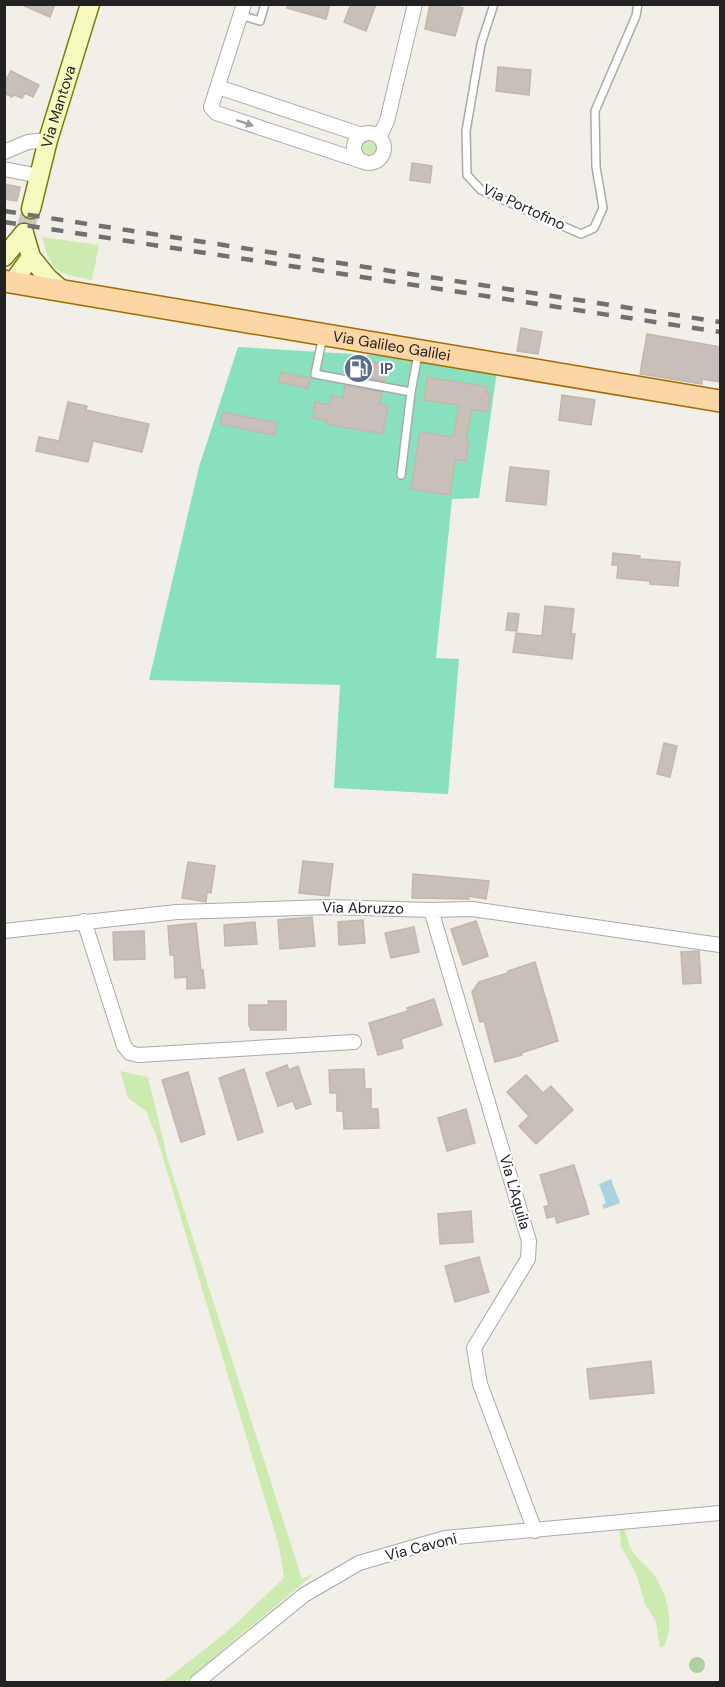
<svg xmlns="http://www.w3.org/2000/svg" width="725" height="1687" font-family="'DM Sans',sans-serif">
<defs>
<pattern id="forest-crowns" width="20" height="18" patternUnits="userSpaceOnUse" patternTransform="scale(1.5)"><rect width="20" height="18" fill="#add19e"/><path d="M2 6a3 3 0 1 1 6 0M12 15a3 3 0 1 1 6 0" fill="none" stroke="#95b388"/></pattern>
</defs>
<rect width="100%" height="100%" fill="#f2efe9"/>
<path fill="#cdebb0" d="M359 147a9 9 0 1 1 18 0a9 9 0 1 1-18 0Z
M42 237 99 245 92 280C55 273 52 273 42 237Z
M120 1071 148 1077 168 1160 302 1579 315 1573 185 1682H163L229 1630 284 1578 279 1546 157 1138 146 1111 128 1098Z
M619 1525C629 1530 626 1540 631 1549 637 1560 650 1567 656 1578 668 1597 675 1626 664 1646L660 1648 656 1622 645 1604 636 1574 621 1546Z"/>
<path fill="url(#forest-crowns)" d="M689 1665a8 8 0 1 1 16 0a8 8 0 1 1-16 0Z"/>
<path fill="#88e0be" d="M238 347 500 363 496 378 479 498 452 499 436 658 459 659 448 794 334 788 340 685 149 680 199 467Z"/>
<path fill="#aad3df" d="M611 1179 620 1203 604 1209 602 1205 606 1203 599 1184Z"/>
<path fill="#c7bfb8" stroke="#c4b6ab" stroke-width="1.5" d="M20 4H55L50 17Z
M288 4H330L326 19 287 8Z
M351 4H376L366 31 344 22Z
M430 4H448L463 8 455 36 425 29Z
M498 67 531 70 529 95 496 91Z
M11 71 39 85 33 97 25 93 22 98 14 95 12 97 4 93V83Z
M412 163 432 166 430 183 410 180Z
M4 184 20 187 17 201 4 199Z
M521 328 542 332 538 354 517 351Z
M647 334 720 347V382L702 379V384L640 374Z
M349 358 388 365 384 381 347 374Z
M281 372 310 378 308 388 279 382Z
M427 377 488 387 486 393 491 394 487 412 472 409 466 439 469 440 466 461 455 459 450 495 411 489 420 432 453 437 459 405 424 400Z
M345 385 382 392 379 404 388 406 383 434 327 424V420L313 418 315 402 330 405 331 396 343 398Z
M562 395 595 400 591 425 559 420Z
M68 402 87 406 86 410 149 424 142 452 93 441 88 462 36 451 39 437 59 441Z
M223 412 277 423 274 435 220 424Z
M510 467 549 471 546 505 506 501Z
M613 553 640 556V559L680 562 678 586 650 584V581L617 578 618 565H612Z
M545 606 574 609 571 634H575L572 659 513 652 516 633 542 636Z
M508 613 519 614 517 631 506 630Z
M664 743 677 746 670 777 657 774Z
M303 861 333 864 329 896 299 893Z
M188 862 215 866 211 893 207 892 206 902 182 898Z
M413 874 489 881 486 899 468 896 469 899 412 898Z
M312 917 315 946 280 949 278 920Z
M363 920 365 943 339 945 338 922Z
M476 921 488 956 463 965 451 929Z
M255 922 257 944 225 946 224 925Z
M196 923 201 970H203L205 988 187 989V977L175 978 174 955H170L168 926Z
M414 927 419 952 391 958 385 933Z
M144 931 145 959 114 960 113 932Z
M699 951 701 983 683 984 681 952Z
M535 962 558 1041 521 1053 522 1055 495 1062 484 1021 480 1022 472 992 479 982 508 973V971Z
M434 999 442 1025 401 1039 403 1048 378 1055 369 1023 408 1011 407 1008Z
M268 1001H286V1030H251L249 1025V1005H269Z
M287 1065 289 1070 298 1066 311 1104 296 1109 293 1101 278 1106 266 1073Z
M244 1069 263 1132 238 1140 219 1078Z
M364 1069 365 1089H371V1109H378L379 1128 344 1129 343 1111H337V1093H330L329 1070Z
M188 1072 205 1134 181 1142 162 1080Z
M526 1075 543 1093 551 1086 573 1110 536 1144 519 1126 529 1116 507 1092Z
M466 1109 475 1143 447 1151 438 1118Z
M574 1165 589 1214 557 1223 555 1216 547 1218 544 1207 549 1205 540 1175Z
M471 1211 473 1242 440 1244 438 1214Z
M479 1257 489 1292 455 1302 445 1266Z
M651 1361 654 1393 590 1399 587 1369Z"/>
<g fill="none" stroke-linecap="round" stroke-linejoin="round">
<path stroke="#c8c6c1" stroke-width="18" stroke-dasharray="18 9" stroke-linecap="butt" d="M24 233 31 209"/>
<defs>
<path id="lane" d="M494 4 481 44 466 131 467 175 481 190 581 234 594 228 603 208 596 167 595 111 636 16 638 4
M240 15 260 21 265 4
M323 336 315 374 411 392 418 354
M401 475 411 392"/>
<path id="street" d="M244 4 211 107 216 113 364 162
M218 87 362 135
M354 148a15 15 0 1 1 30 0a15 15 0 1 1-30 0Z
M379 137 387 121 415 4
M4 152 28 142 48 140
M4 169 39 176
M431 910 529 1241 528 1259 474 1348 480 1384 535 1531
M84 921 124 1046 130 1053 138 1055 354 1042
M4 931 177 912 328 907 431 910 472 909 720 945
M197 1682 304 1595 359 1563 445 1538 720 1513"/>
<g id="secondary">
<path id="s1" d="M31 209 48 140 90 4"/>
<path d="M24 233 31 257 48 278 62 290"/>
<path d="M4 257 24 233"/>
<path d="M13 282 31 257"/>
</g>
<g id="primary">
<path id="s2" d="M4 281 720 401"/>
</g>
</defs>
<use href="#lane" stroke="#a9a9a9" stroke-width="10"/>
<use href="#street" stroke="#a9a9a9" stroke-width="16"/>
<use href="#secondary" stroke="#707d05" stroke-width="21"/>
<use href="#primary" stroke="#a06b00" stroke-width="24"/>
<use href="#lane" stroke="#fff" stroke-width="7"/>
<use href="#street" stroke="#fff" stroke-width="14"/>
<use href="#secondary" stroke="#f7fabf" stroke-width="18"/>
<use href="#primary" stroke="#fcd6a4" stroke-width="21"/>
<path stroke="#707070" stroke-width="4.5" stroke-dasharray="12 12" stroke-linecap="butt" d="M4 211 720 322
M4 222 720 332"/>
</g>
<defs><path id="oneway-solid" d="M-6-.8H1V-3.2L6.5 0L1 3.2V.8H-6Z" transform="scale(1.5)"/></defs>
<use fill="#9c9c9c" href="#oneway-solid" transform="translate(245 123) rotate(18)"/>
<defs>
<symbol id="fuel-disc" viewBox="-11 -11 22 22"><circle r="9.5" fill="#5c6f8a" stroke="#fff"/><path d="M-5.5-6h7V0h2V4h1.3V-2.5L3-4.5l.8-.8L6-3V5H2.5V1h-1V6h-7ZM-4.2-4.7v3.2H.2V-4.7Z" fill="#fff"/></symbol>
</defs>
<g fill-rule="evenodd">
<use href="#fuel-disc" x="342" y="352" width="33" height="33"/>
</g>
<g text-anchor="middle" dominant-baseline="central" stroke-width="4.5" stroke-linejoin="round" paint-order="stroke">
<g font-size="15" fill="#222" stroke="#fff">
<text stroke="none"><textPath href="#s1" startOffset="106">Via Mantova</textPath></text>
<text transform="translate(524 207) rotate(25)">Via Portofino</text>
<text stroke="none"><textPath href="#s2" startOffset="393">Via Galileo Galilei</textPath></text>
<text transform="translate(363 908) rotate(1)">Via Abruzzo</text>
<text transform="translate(515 1192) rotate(74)">Via L'Aquila</text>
<text transform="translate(421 1547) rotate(-14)">Via Cavoni</text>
</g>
<g font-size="15" font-weight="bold" fill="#4e5e75" stroke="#fff" text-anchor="start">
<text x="380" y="369">IP</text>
</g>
</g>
<rect width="725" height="1687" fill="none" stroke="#222222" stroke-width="12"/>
</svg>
